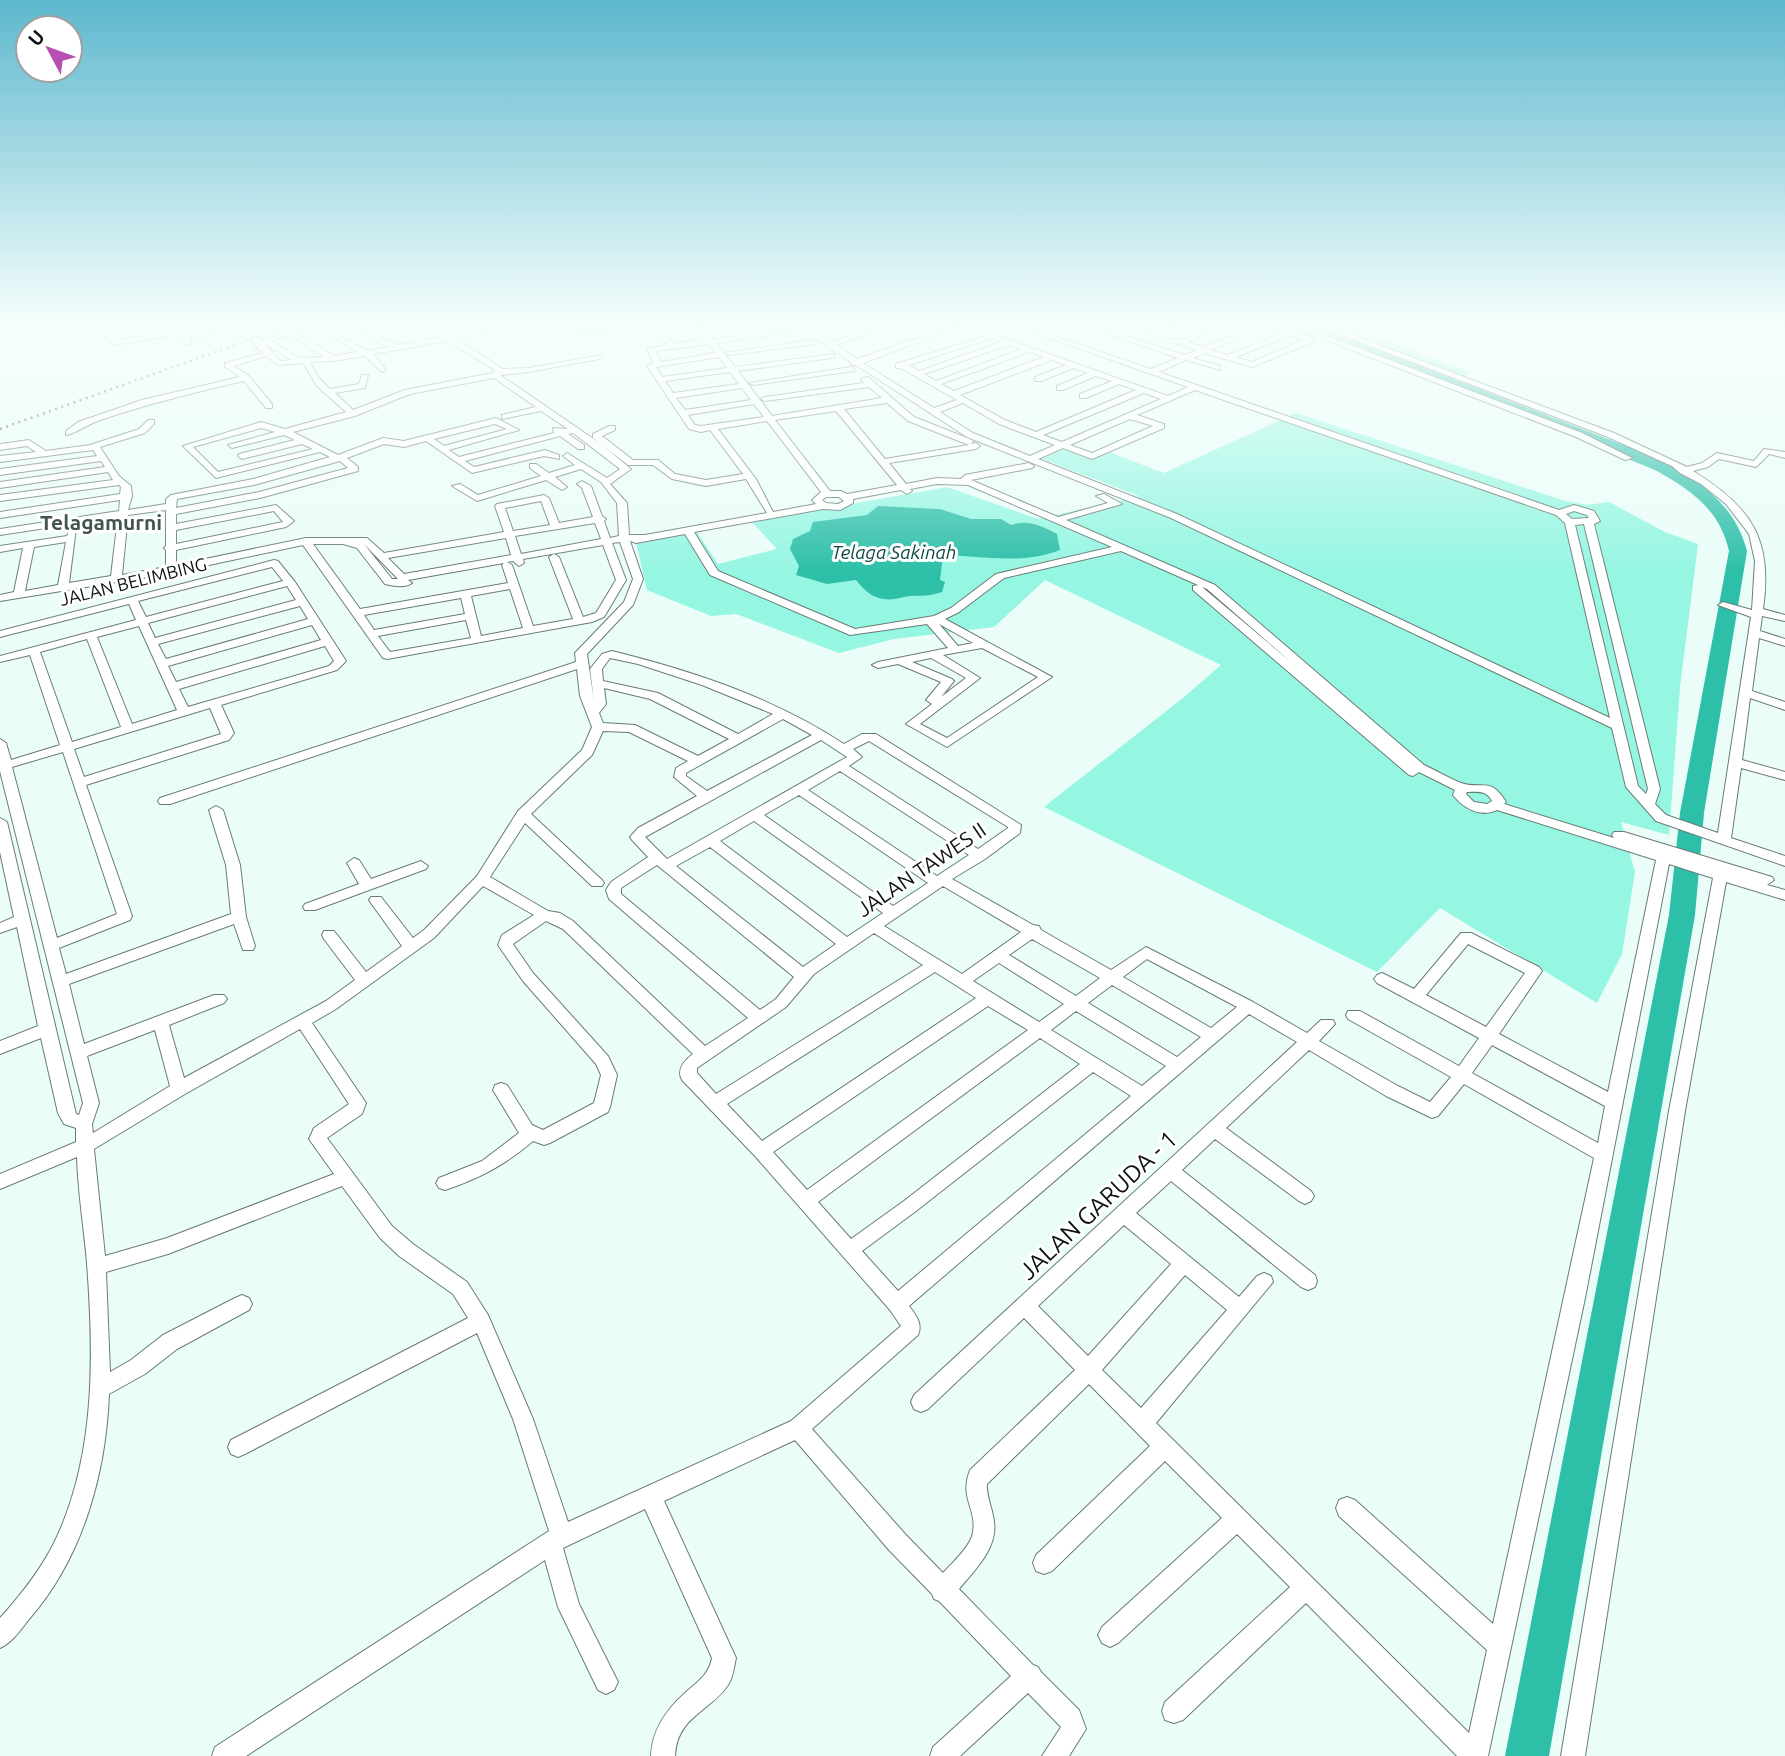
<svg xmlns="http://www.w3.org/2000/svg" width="1785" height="1756" font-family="Ubuntu,sans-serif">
<rect width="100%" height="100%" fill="#eafdf9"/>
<path fill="#95f6e2" d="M1325 327H1350L1470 372 1462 380Z
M1296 413 1565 501 1587 505 1609 502 1665 532 1698 544 1680 687 1669 835 1621 822 1635 872 1622 954 1597 1003 1440 908 1377 972 1044 807 1183 698 1221 665 1045 580 994 627 894 639 839 653 736 614 711 616 647 590 636 543 697 532 718 564 777 549 752 522 947 487 1038 519 1139 496 1037 457 1064 446 1095 458 1109 452 1164 473Z"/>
<path fill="#2dbfa8" d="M878 506 940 509 971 519H1001L1011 525C1028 519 1042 526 1057 534L1060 550C1021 565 982 556 943 555L940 580 945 582 942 592C925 598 915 594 904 597 883 603 870 598 856 580L827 584 796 575 799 566 790 549 793 539 810 531 813 522 867 515Z"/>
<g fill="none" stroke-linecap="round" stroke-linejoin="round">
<path fill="#2dbfa8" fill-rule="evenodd" d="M1302 327H1319L1652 456C1695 478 1734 501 1747 551L1704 813 1695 915 1549 1756H1505L1669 915 1680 813 1729 551C1720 510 1691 490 1655 470Z"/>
<defs>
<path id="street" d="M106 327H112L113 338 116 340 176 331 188 332 189 335 228 327H244L248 330 246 332 262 340 299 327H308L296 333 334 356 358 352 314 327H322L367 351 388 347 351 327H359L397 345 417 342 391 327H399L426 340 443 337 428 327H435L451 336 504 327H517L514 329 456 339 503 369 528 368 602 355 603 357 599 359 528 372 500 375 601 444 593 438V434L609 426H615V430L602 436 633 460H658L675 474 706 480 743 474 710 430 701 432 689 429 647 366 654 363 647 349 667 345 651 327H659L674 344 706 339 697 327H703L713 339 797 328 798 330 794 332 716 343 735 367 834 354V358H831L738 371 772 416 882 398 869 387 765 401 761 399 765 397 864 383 861 379 868 377 914 417 972 440 973 442 970 444 976 443 980 446 976 449 889 463 906 484 937 478 961 479 965 475 1029 463 1034 466 1032 468 971 480 1058 517 1108 503 1096 496 1104 494 1122 504 1066 520 1215 585 1424 765C1437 771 1449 778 1461 783 1483 790 1490 776 1506 802L1504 804 1614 838 1612 835 1614 832H1624L1772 877 1774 880 1767 885 1785 890V900L1726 882 1685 1111 1585 1756H1561L1669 1111 1713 878 1669 864 1585 1298 1488 1756H1457L1306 1603 1183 1720 1174 1723 1165 1720 1162 1711 1165 1702 1290 1587 1237 1534 1118 1643 1110 1647 1102 1643 1098 1635 1102 1627 1222 1518 1165 1461 1052 1571 1044 1574 1036 1571 1033 1563 1036 1555 1150 1446 1089 1384 987 1484C986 1497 993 1509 994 1522 998 1548 974 1571 959 1589L1033 1665 1038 1667 1041 1672 1079 1710 1086 1729 1069 1756H1042L1061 1727 1028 1693 960 1756H930L933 1747 1011 1676 939 1601 934 1599 932 1594 889 1550 795 1440 664 1501 736 1658C734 1667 733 1678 728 1685 710 1712 677 1716 675 1756H651C652 1730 666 1710 685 1693 697 1682 709 1675 712 1658L645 1509 563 1548 579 1604 618 1682 614 1690 606 1694 598 1690 558 1607 545 1560 246 1756H212L215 1747 549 1531 513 1419 477 1333 245 1454 238 1457 231 1454 228 1447 231 1440 468 1318 453 1294 399 1256 380 1238 342 1186 168 1254 106 1272 110 1372 131 1360 163 1335 235 1298 242 1295 249 1298 252 1304 249 1310 177 1349 145 1374 109 1394C106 1473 83 1557 30 1618 21 1629 13 1642 0 1648V1618C20 1596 39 1572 53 1545 96 1459 94 1356 87 1263 84 1228 78 1193 77 1157L0 1189V1174L76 1142V1128L64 1124 58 1113 41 1038 0 1054V1041L38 1026 17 927 0 933V923L14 917 0 852V818L7 822 76 1114 79 1115 83 1103 0 771V739L6 743 11 760 60 745 30 655 0 662V656L136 620 129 604 0 637V631L274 560 278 561 295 582 346 661 337 670 221 705 234 733 229 740 86 785 132 916 130 920 59 948 66 974 231 914 226 865 209 810 216 806 223 810 240 865 246 917 255 946 253 950H243L234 924 69 984 84 1044 214 995H224L227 999 224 1003 169 1025 184 1078 326 1001 355 980 324 939 322 935 324 931H334L366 972 402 946 371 903 369 900 371 897H381L413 938 424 930 477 876 518 811 582 750 592 727 580 696 577 669 170 804H160L158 801 160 798 576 662 575 653 624 602 633 579 620 542 612 543 626 580 604 617 592 622 387 659 383 658 303 545 176 572V577L171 580 167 579 166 574 0 601V595L14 592 23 548 0 552V546L67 536 70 528H76L69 583 111 576 118 517 0 535V529L119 511 120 500 0 518V512L120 494 121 487 119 485 0 501V495L113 480 108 472 0 488V482L105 467 101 461 0 475V469L97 456 93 450 0 462V456L36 452 27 446 0 450V444L29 440 46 451 90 445 139 429 148 420H154V424L145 433 100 447 119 476 131 486 132 496 128 510 166 504V499L171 495 253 479 330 457 320 452 216 478 183 446 261 422 285 429 346 412 317 386 303 363 278 365 266 356 234 366 249 376 272 404V408H266L244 381C195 392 148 404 100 420 91 423 72 435 66 435V431L78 422 142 400 240 377 225 367V363L263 353 255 346V342L238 335V329L189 339 191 343 187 345 183 343 181 336 176 335 114 345 105 339ZM289 335 324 357 299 358 271 341ZM448 341 495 370 492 373 405 390 353 410 335 393 365 388 368 375H362L359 384 330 389 318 377 310 362 333 361 365 356 382 372 386 370 373 354ZM264 343 292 360 280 361ZM709 344 716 353 661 362 656 351ZM719 357 727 368 662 377 656 367ZM730 372 739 384 673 393 665 381ZM494 378 536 407 502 415V419L541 411 568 429 553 428 554 433 459 457 449 450 519 430 496 418 404 441 383 438 338 455 293 432 355 416 410 394ZM742 388 751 400 685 410 676 398ZM887 403 908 421 969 445 885 459 844 409ZM754 404 764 417 701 426 695 425 688 415ZM836 411 897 485 847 494 841 491H830L775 420ZM767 421 821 492 812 500 816 504 773 512 756 479 718 429ZM495 424 507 429 444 446 434 439ZM261 428 275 432 228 445 232 448 284 435 295 440 239 454 238 456 242 459 302 444 313 449 218 472 193 447ZM573 433 620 469 607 478 567 453 563 456 575 465 549 473 536 464H530V468L541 476 478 495 460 484 452 486 477 501 546 480 562 490 567 487 555 477 581 469 601 482 617 503 619 536 610 538 604 521 606 519 602 516 591 486 582 481 577 484 582 488 593 517 559 523 549 498 544 495 497 504 495 506 504 532 384 553 367 538H306L176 565V550L286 527 294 521 276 505 176 524V514L260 498 358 471V467L347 458 384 444 404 447 426 441 472 473 544 456 559 459V455L545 450 474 467 465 461 560 436 578 449H584V445L568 434ZM602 445 628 465H653L672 479 706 486 746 479 767 513 645 535H629L627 503 610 484 631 469ZM340 461 348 468 259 492 176 508 177 499 254 485ZM937 484 968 485 1112 547 996 574 951 608 934 616 855 629 718 571 694 532 823 509 840 510 853 503V499L901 490 907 494 912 491 910 489ZM826 497H839L844 501 838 504 826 503 822 500ZM541 501 550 525 513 531 505 508ZM166 510V546L164 548 166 550V567L122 575 128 515ZM274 511 283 522 176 544V530ZM595 523 601 539 521 554 515 536ZM685 534 710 575 850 635 927 624 948 648 878 662 872 665 878 668 898 664 941 682 926 700 932 704 906 724 947 747 1052 677 945 619 959 612 1004 578 1121 551 1198 585 1193 586V590L1409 775 1413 776 1419 772 1455 790 1453 795C1463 808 1480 818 1497 810L1656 860 1608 1092 1499 1034 1542 971 1539 967 1471 933H1461L1414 989 1382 973 1377 975 1374 979 1377 983 1479 1038 1459 1066 1360 1011H1348L1346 1015 1348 1019 1451 1077 1430 1102 1398 1086 1319 1041 1335 1024 1333 1020H1321L1307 1033 1253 1002 1146 947 1111 970 1041 930 1039 926 1033 925 952 879 985 859 1020 833 1021 825 876 734H862L844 744C774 698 693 671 612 651L602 654 590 669 594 701 587 654 633 605 643 579 630 541 636 543ZM506 538 511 555 404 574 388 558ZM66 542 58 585 25 591 34 547ZM313 544H343L357 548 385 584C393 586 406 588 412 583L408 580 504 563 502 565 508 583 360 609ZM364 544 398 579H392ZM603 545 616 580 596 613 583 617 559 557 554 554 549 557 573 619 533 626 512 565 507 562 513 561 519 566 524 563 523 559ZM272 567 283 581 146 617 138 601ZM287 586 296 600 155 638 148 623ZM1202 587 1207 589 1292 663ZM510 589 523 628 481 636 471 596ZM461 598 465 614 374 630 364 615ZM300 606 308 619 166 659 158 644ZM466 620 471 638 390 652 378 636ZM939 624 973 643 958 646ZM312 625 321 640 176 682 168 666ZM139 626 177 710 132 724 97 637ZM87 639 121 727 72 742 40 652ZM325 646 334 661 329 666 188 707 179 689ZM982 648 1038 677 947 738 920 724 980 678 943 655ZM610 658 638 664 702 685 773 714 738 734 658 693 603 681 602 669ZM931 658 966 678 941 697 954 681 952 679 912 662ZM604 688 650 699 729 739 698 756 635 725 603 723 599 713 606 704ZM210 708 221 734 84 777 74 749ZM783 719 812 735 707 791 686 776V773ZM603 731 629 732 688 761 676 768 674 777 697 796 638 828 630 837 632 840 648 857 611 882 606 890 609 899 748 1018 705 1046 573 921 560 913 548 911 490 877 525 823 592 886H602L604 883 602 880 531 814 592 755ZM821 740 847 757 667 859 645 837ZM869 741 1008 827V828L978 849 849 766 862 757 853 749ZM63 752 117 914 57 938 12 767ZM840 771 969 855 937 876 808 790ZM1467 792C1478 792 1486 790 1492 801L1487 804 1474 802 1466 794ZM799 795 928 883 893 906 764 815ZM754 821 883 913 847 937 720 841ZM710 847 836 944 803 967 676 866ZM657 865 794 977 776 999 760 1010 621 894V888ZM483 886 534 915 502 935 498 945 523 981 596 1064 601 1075 594 1103 543 1130 532 1125 507 1085 501 1083 495 1085 493 1090 519 1133 482 1161 439 1178 436 1183 439 1188 445 1190C480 1178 505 1165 533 1141L544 1145 550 1143 608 1112 610 1107 617 1075 608 1056 533 973 513 944 546 921 563 929 693 1054C685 1060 676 1069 682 1080L755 1156 890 1310 901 1326 791 1421 568 1522 533 1419 488 1315 467 1282 413 1244 392 1226 327 1138 362 1114 366 1103 312 1023 336 1009 434 938ZM943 886 1021 932 962 974 884 926ZM874 933 923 965 716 1094 697 1073V1068L786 1007 814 974ZM1032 939 1100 978 1076 996 1009 955ZM1468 944 1525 973 1486 1027 1426 995ZM1147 959 1237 1007 1211 1028 1123 977ZM999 963 1064 1004 1039 1022 973 981ZM935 972 976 998 762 1141 727 1104ZM1112 985 1201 1037 1177 1057 1088 1003ZM988 1006 1028 1030 807 1190 773 1152ZM1076 1011 1166 1066 1142 1086 1051 1030ZM1249 1014 1297 1042 914 1395 911 1402 914 1409 921 1412 928 1409 1024 1318 1075 1370 970 1470C959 1498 977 1509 973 1532 971 1546 953 1562 943 1573L905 1534 812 1429 918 1335C923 1324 916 1315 909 1306ZM300 1029 349 1104 314 1128 309 1139 334 1174 167 1238 105 1256 94 1149 185 1094ZM155 1030 170 1086 93 1133 92 1124 99 1103 87 1056ZM1040 1038 1080 1064 904 1201 851 1239 818 1202ZM1492 1045 1605 1106 1598 1143 1472 1073ZM1309 1050 1386 1096 1432 1118 1438 1116 1464 1084 1594 1158 1493 1624 1355 1500 1347 1497 1339 1500 1336 1508 1339 1516 1487 1650 1469 1733 1156 1423 1273 1282 1271 1276 1264 1273 1257 1276 1239 1297 1136 1213 1171 1181 1301 1287 1308 1290 1315 1287 1317 1281 1315 1275 1182 1170 1215 1139 1299 1201 1305 1204 1311 1201 1314 1196 1311 1191 1226 1128ZM1093 1072 1131 1096 898 1291 862 1251 916 1211ZM1124 1225 1171 1264 1088 1356 1038 1306ZM1185 1275 1227 1310 1141 1408 1102 1370Z
M624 327H643L581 336 577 334Z
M798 327H806L831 342 879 327H888L836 345 857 359 950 327H959L863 363 934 408 957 400 901 368H896V364L992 334 1168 396 1188 387 1018 327H1027L1151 369 1178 358 1086 327H1096L1185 355 1197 350 1126 327C1145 326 1165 341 1180 340 1195 339 1207 327 1222 327L1187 342 1203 347 1253 327H1261L1211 350 1228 355 1283 332 1273 327H1282L1313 338V342L1252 367 1204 353 1193 358 1220 366V370L1186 360 1159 372 1559 510 1574 505 1594 511 1600 521 1594 524 1660 789 1655 804 1666 815 1718 833 1751 617 1718 605 1723 602 1752 610 1755 561 1749 534 1726 504 1701 484 1680 473 1672 466 1608 437 1321 327H1331L1614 433 1687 467 1702 463 1717 453 1754 461 1764 449 1785 452V458L1769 454 1756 467 1719 459 1708 467 1693 471C1752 507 1773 540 1763 609L1785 615V621L1762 616 1760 631 1785 639V646L1759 638 1752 691 1785 702V710L1750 698 1742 760 1785 772V780L1741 768 1731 838 1785 856V866L1656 821 1626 787 1612 728 1171 518 967 437 856 365H851V362ZM1290 335 1303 340 1252 362 1236 357ZM992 338 1002 342 919 371 909 365ZM1009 345 1022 349 936 381 924 374ZM1029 352 1044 357 954 391 941 384ZM1052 360 1066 365 1035 377V381H1041L1073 368 1088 373 1057 386V390H1063L1096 376 1112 381 1080 394V398H1086L1119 384 1136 390 1036 432 1005 420 960 395ZM1195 390 1556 515 1565 523 1610 718 1177 514 1038 459 1063 448 1092 459 1164 428V424L1137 415ZM1144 393 1161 399 1062 442 1043 435ZM963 403 999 424 1055 445 1030 456 973 433 940 412ZM1130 419 1153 426 1092 453 1070 445ZM1574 511 1587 515 1589 518 1572 519 1566 514ZM1584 524 1648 789 1646 794 1638 786 1575 525Z
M1168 327H1178L1174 329Z
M1292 327H1302L1582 433 1632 458 1625 460 1576 437Z
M812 340 816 342 815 344 729 355 725 353Z
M851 367H854V371L753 385 749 383Z
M354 858 359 860 371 879 421 861 428 866 426 869 315 910H305L303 907 305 904 359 884 347 863Z"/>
</defs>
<use href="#street" stroke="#6a7b77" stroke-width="2"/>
<use href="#street" fill="#fff" fill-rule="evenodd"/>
<path stroke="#5d6866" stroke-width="2.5" stroke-dasharray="2 4.5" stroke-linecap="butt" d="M0 429 285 327"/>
</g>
<linearGradient id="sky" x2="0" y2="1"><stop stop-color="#5db8ce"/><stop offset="0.57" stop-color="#f6fefc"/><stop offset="1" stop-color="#f6fefc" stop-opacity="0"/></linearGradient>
<rect width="1785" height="572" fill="url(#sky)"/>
<g text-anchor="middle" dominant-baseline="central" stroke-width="6" stroke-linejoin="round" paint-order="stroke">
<g font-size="18" fill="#0d1312" stroke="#fff">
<text transform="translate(133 581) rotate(-14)">JALAN BELIMBING</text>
</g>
<g font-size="19" font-style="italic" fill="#0c483f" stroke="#fff">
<text x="894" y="552">Telaga Sakinah</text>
</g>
<g font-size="21" font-weight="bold" fill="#43534f" stroke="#fff">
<text x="101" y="522">Telagamurni</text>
</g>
<g font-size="21" fill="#0d1312" stroke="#fff">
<text transform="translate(921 869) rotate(-34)">JALAN TAWES II</text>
</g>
<g font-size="24" fill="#0d1312" stroke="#fff">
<text transform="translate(1098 1205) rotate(-43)">JALAN GARUDA - 1</text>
</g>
</g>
<g transform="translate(49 49) rotate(311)"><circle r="33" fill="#ffffff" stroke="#9ea1a0" stroke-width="2"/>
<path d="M0-5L12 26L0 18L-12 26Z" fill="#b850b3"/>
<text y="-10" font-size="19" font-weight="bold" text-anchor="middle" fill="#0d1312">U</text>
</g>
</svg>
